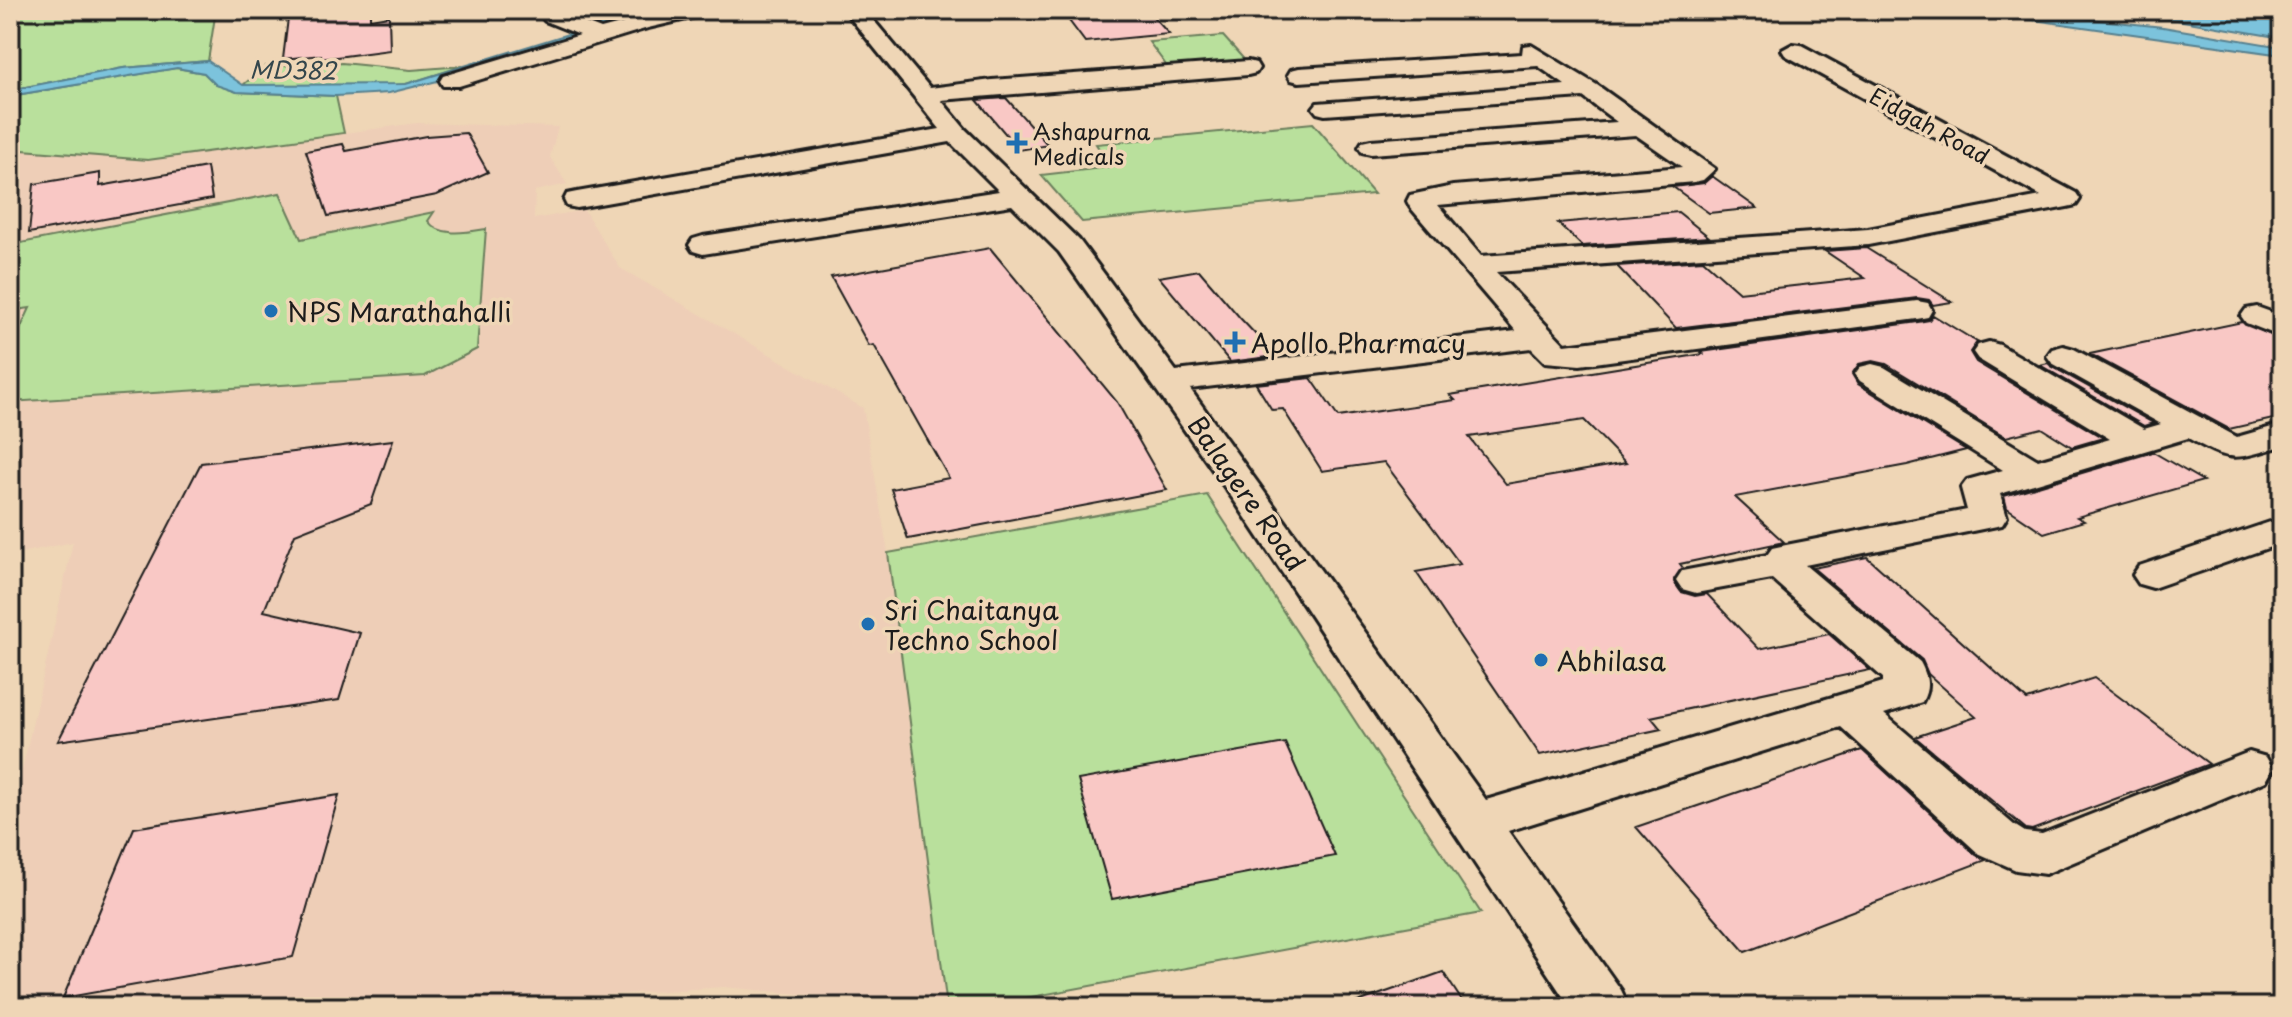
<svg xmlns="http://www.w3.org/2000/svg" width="2292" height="1017" font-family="'Playpen Sans',sans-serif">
<rect width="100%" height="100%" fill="#efd6b6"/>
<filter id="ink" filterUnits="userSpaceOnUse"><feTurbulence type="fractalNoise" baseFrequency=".0125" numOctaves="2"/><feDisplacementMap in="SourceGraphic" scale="16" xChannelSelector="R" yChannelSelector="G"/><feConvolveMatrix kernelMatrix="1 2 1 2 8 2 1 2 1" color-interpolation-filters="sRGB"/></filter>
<g filter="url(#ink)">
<path fill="#eeceb7" d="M417 123 558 127 550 157 567 184 535 191 534 219 584 210 620 268 863 408 888 553 947 1007 723 987 429 1007H11L21 775 73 542 10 555V149L148 160Z"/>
<path fill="#b9e09c" stroke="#6a7e5c" stroke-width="2" d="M10 10H216L208 61 123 68 10 90Z
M1223 36 1250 66 1172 73 1149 42Z
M342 63 411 70 463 66 406 84 384 86 243 85 266 66Z
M176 68 204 73 216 85 237 92 336 96 344 133 148 160 10 149V96Z
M1313 123 1374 194 1082 222 1041 175 1111 167 1096 144Z
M280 193 301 239 434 212 428 221C440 238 468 232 486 229L477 349 425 376 10 402V351L30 308 10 311V245Z
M1207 495 1481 913 977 1007H947L888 553Z"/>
<path fill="#7cc3dc" stroke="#56808f" stroke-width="2" d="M646 10H675L486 69 389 93 336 96 237 92 216 85 204 73 177 68 10 96V90L123 68 208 61 243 85 406 84Z
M1962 10H2006L2163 27 2282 47V55Z
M2074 10H2282V38L2177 20Z"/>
<path fill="#f9c8c5" stroke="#1c1c1c" stroke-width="2" fill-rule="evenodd" d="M289 10H370V19L389 16 390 50 321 59V55L283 59Z
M1061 10H1147L1169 34 1085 42Z
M1006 98 1048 145 1019 150 977 100Z
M466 133 488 172 437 195 328 216 306 151 343 144 346 151 426 136Z
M207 167 212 199 29 233 34 184 100 173V186Z
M1712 176 1757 208 1709 213 1673 187 1704 183Z
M1678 212 1709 237 1582 246 1558 223Z
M990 248 1117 402 1167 490 908 539 891 489 949 478 874 345 869 346 831 277Z
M1866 248 1952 302 1933 305 1929 300 1917 298 1676 328 1617 266 1703 260 1739 292 1865 278 1825 251Z
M1199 270 1241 319 1276 356 1230 362 1159 277Z
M1933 315 1977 342 1970 352 1976 362 2103 438 2072 447 2042 428 2006 437 1886 364 1873 361 1859 364 1852 374 1858 384 1966 450 1907 465 1735 497 1784 542 1680 564 1683 568 1674 582 1681 592 1695 596 1707 594 1759 649 1829 634 1870 670 1651 717 1661 729 1540 755 1416 572 1460 564 1384 462 1322 471 1283 409 1272 410 1256 384 1311 378 1338 417 1455 400 1450 395 1703 354 1701 352 1918 322 1929 320ZM1584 420 1626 463 1506 484 1469 437Z
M2242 322 2282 340V417L2229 429 2090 354Z
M2048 363 2051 366 2153 423 2144 426 2040 365Z
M393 440 371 504 295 534 264 611 360 633 339 700 58 741 201 463Z
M2153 452 2203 481 2077 517 2084 521 2044 533 2007 508 2004 496Z
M1867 557 2027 700 2094 678 2209 764 2032 830 2026 829 1915 737 1976 717 1928 674 1922 660 1813 568Z
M1285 743 1335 856 1112 899 1078 780Z
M1862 750 1976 855 1986 860 1745 952 1636 827Z
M339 795 293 957 63 998 134 828Z
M1443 972 1466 1007H1356L1355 1003Z"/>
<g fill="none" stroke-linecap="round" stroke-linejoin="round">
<defs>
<path id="minor" d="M674 10H711L708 14 648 28 459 86H443L440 81 443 76 580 35 545 21 542 17 545 13H559L601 29Z
M844 10H865L930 88 992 80 1248 61 1256 63 1259 68 1256 73 1248 75 941 100 965 129 1079 240 1176 371 1516 331 1410 207 1407 201 1410 195 1453 186 1682 167 1636 135 1371 154 1362 152 1359 147 1362 142 1371 140 1617 122 1583 97 1325 115 1317 113 1313 108 1317 103 1565 85 1538 66 1299 82 1291 80 1288 75 1291 70 1299 68 1522 54 1523 46 1531 45 1597 85 1715 169 1703 180 1694 182 1438 205 1481 256 1868 229 2041 196 1785 55 1782 50 1793 44 1801 45 2076 193 2080 199 2076 205 2067 207 1868 245 1496 272 1565 345 1917 301 1928 303 1932 310 1928 317 1917 319 1580 365 1545 362 1531 348 1190 389 1486 800 1883 682V678L1772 579 1696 593 1682 589 1676 580 1682 571 1767 555 1772 548 1786 545 1967 510 1961 488 1967 480 2003 470 1860 381 1855 374 1860 367 1872 364 1884 367 2038 460 2110 439 1978 359 1973 352 1978 345 1989 342 2000 345 2144 429 2161 424 2052 363 2047 356 2052 349 2063 346 2074 349 2237 437 2282 424V446C2233 460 2233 463 2188 438L2000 494 2007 517 2002 525 1805 565 1920 662C1928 677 1930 687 1922 702L1884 714 2014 825 2025 832 2042 834 2249 752 2266 757 2273 769 2266 781 2045 874 2016 870 1978 853 1841 727 1508 831 1621 990 1629 1007H1570L1238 506 1059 252 1012 205 703 254 693 251 689 245 693 239 703 236 999 191 950 142 577 208 567 206 564 200 567 194 577 192 940 129Z
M2257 307 2282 316V337L2246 323 2241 316 2246 309Z
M2282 518V543L2153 588 2139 584 2133 575 2139 566Z"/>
</defs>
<use href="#minor" stroke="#1c1c1c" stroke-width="6"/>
<use href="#minor" fill="#efd6b6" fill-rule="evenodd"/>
</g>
</g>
<g fill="#1f6fb2" stroke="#efd6b6" stroke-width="3">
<path d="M1013 131h8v8h8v8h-8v8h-8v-8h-8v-8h8z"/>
<circle cx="271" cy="311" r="8"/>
<path d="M1231 330h8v8h8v8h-8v8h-8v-8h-8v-8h8z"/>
<circle cx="868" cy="624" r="8"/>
<circle cx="1541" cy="660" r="8"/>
</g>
<g text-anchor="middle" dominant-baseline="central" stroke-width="7" stroke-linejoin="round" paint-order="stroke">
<g font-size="22" fill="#1c1c1c" stroke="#efd6b6">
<text transform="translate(1930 125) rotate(29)">Eidgah Road</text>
</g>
<g font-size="22" fill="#1c1c1c" stroke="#efd6b6" text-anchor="start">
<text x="1033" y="130">Ashapurna<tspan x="1033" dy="25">Medicals</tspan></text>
</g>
<g font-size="24" font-style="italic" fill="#34464c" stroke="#efd6b6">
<text transform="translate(293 69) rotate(1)">MD382</text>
</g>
<g font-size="26" fill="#1c1c1c" stroke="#efd6b6" text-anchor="start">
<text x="287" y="311">NPS Marathahalli</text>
<text x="1251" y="342">Apollo Pharmacy</text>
<text x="884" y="609">Sri Chaitanya<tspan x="884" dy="30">Techno School</tspan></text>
<text x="1557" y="660">Abhilasa</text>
</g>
<g font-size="26" fill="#1c1c1c" stroke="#efd6b6">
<text transform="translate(1247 493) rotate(55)">Balagere Road</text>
</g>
</g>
<rect width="2292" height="1017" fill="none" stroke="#efd6b6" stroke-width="40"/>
<rect x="20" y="20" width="2252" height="977" fill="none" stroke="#1c1c1c" stroke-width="3" filter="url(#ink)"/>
</svg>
